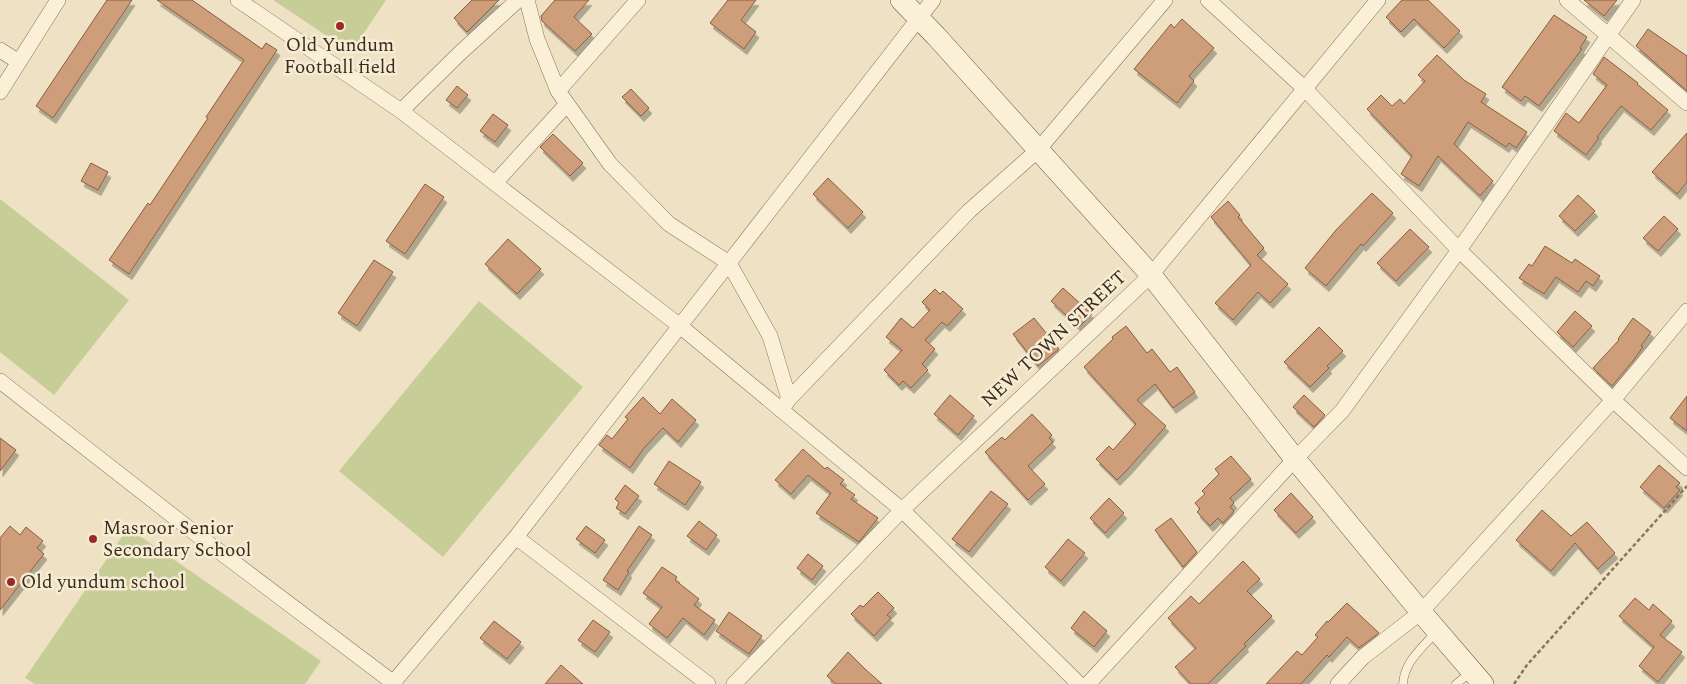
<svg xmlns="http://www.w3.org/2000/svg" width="1687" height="684" font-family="Spectral,serif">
<defs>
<filter id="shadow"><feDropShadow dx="3" dy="5.5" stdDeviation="0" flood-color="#0004"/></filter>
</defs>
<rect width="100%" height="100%" fill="#efe2c4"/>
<path fill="#c7cd97" d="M273 0H386L351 52Z
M0 199 129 300 54 395 0 352Z
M479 301 583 387 443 557 339 471Z
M128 528 321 661 305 684H35L25 678Z"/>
<path fill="#ce9d79" stroke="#8a5d3f" filter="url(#shadow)" d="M107 0H132L53 118 36 106Z
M157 0H192L262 49 266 43 277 50 129 274 109 260 148 203 150 205 208 118 206 117 244 60Z
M472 0H499L467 32 454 18Z
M555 0H589L574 17 592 34 575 51 542 21 541 16Z
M728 0H756L741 20 756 32 744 49 710 23Z
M1402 0H1428L1460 31 1444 48 1414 19 1401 32 1386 17Z
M1584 0H1617L1604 16Z
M1554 15 1587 37 1580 48 1582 49 1539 106 1525 96 1521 101 1502 87Z
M1182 19 1214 48 1189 76 1194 81 1177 103 1134 69 1171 24 1174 28Z
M1648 29 1687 56V91L1636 46Z
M1437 55 1464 80 1486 94 1481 102 1527 132 1516 148 1509 143 1506 147 1468 122 1454 144 1493 181 1480 196 1438 156 1419 186 1401 174 1412 156 1367 109 1381 95 1392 106 1400 99 1404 104 1425 81 1418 75Z
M1604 57 1638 83 1637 84 1668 110 1651 130 1621 106 1597 137 1599 138 1586 155 1554 131 1566 113 1579 123 1607 85 1593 74Z
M457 86 468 95 457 108 446 100Z
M631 89 649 108 641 116 622 97Z
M493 114 508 125 495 142 480 131Z
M1687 133V182L1677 194 1652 172Z
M553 134 583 163 570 176 540 147Z
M91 163 108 172 98 190 81 181Z
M828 178 863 212 848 228 813 194Z
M425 184 444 197 405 254 386 241Z
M1372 193 1393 213 1363 246 1361 244 1326 286 1305 268 1336 230Z
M1578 195 1595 211 1575 231 1559 216Z
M1228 201 1240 215 1238 217 1264 248 1257 255 1288 284 1270 303 1258 292 1233 320 1215 303 1251 265 1211 217Z
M1664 216 1678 229 1658 251 1643 238Z
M1410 229 1429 247 1396 281 1377 263Z
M508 239 541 269 517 294 485 264Z
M1545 246 1572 263 1575 259 1600 276 1593 286 1586 281 1578 292 1556 277 1544 294 1519 278 1529 264 1532 266Z
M374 260 393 272 357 326 338 313Z
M1063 288 1092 314 1079 327 1051 301Z
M935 289 940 294 943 291 963 309 947 326 942 322 925 340 935 349 922 364 928 370 911 388 903 381 899 385 884 370 902 350 886 337 901 318 913 328 930 310 922 302Z
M1575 311 1592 326 1573 347 1557 332Z
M1034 318 1059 349 1038 366 1013 334Z
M1633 318 1651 332 1641 346 1643 347 1633 361 1612 386 1593 368 1619 340 1618 339Z
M1126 326 1147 353 1152 349 1170 372 1177 367 1195 392 1173 408 1155 384 1137 400 1166 426 1128 469 1117 480 1096 459 1109 446 1113 450 1136 424 1084 367 1113 339 1112 337Z
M1319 327 1343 351 1327 366 1329 368 1310 387 1284 362Z
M950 395 974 416 958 435 934 414Z
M1304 395 1325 415 1314 427 1293 407Z
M1687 396V431L1670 418Z
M643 397 660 414 672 399 696 420 678 442 663 428 644 448 630 468 599 445 607 435 612 439 628 419 625 417Z
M1032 414 1052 435 1049 438 1053 442 1028 466 1045 484 1028 500 985 452 1002 437 1005 440Z
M0 438 16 450 0 471Z
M803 449 825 469 827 467 844 480 840 484 855 495 851 499 878 518 859 542 816 513 831 493 808 475 791 494 775 480Z
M1231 456 1251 479 1230 498 1234 503 1230 507 1234 511 1223 523 1218 518 1210 526 1197 512 1200 509 1195 503 1205 494 1202 491 1219 474 1215 469Z
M669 461 701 482 685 505 654 484Z
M1659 465 1680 483 1676 487 1680 490 1664 508 1640 487Z
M625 485 639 496 625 514 616 508 619 503 615 499Z
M991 491 1008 504 969 552 952 539Z
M1291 493 1313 517 1296 533 1274 510Z
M1109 498 1124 513 1105 533 1090 518Z
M1542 510 1571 536 1587 522 1615 553 1598 569 1575 543 1551 571 1516 540Z
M1171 518 1197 552 1183 567 1155 530Z
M699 521 717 535 706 550 687 536Z
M10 526 20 535 26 527 43 541 37 548 44 554 0 610V538Z
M586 526 605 540 595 553 576 539Z
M639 526 652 535 627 571 629 572 618 590 603 580Z
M1068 539 1085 553 1061 581 1045 567Z
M808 554 823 566 812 580 797 568Z
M1243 561 1260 579 1247 591 1272 616 1244 644 1246 646 1208 684H1191L1175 667 1196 648 1168 618 1191 596 1199 604Z
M662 567 677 577 675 580 699 599 694 605 715 620 704 635 683 618 667 638 649 624 662 607 643 593Z
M878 592 894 608 887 615 891 618 874 636 851 614 860 605 863 607Z
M1635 598 1649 610 1653 604 1672 621 1660 635 1682 652 1658 682 1639 666 1654 647 1619 616Z
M1347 603 1379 633 1359 648 1347 637 1329 657 1327 655 1301 684H1266L1297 651 1302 655 1318 637 1315 635 1327 621 1328 622Z
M1084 611 1107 631 1094 647 1071 628Z
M729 612 762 636 749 654 716 631Z
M593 620 610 632 595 652 578 640Z
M494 621 521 642 507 659 480 638Z
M848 652 865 669 882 684H836L827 676Z
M561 665 583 684H545Z"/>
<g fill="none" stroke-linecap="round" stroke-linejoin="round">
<defs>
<path id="lane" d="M1403 684C1404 662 1422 648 1436 632
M1456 684 1471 672"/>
<path id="street" d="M238 0 401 111 460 53 518 0
M527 0 537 39 558 91 610 164 669 224 729 263 770 336 789 399
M1208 0 1304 88 1459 250 1613 400 1687 468
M1567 0 1687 103
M0 50 19 62
M558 91 638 0
M0 92 58 0
M401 111 680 326 902 510 1079 684
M495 183 567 104
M0 381 187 527 395 684
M781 410 789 399 969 211 1038 150 1165 0
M516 537 708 684
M392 684 516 537 933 0
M734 684 902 510 1151 275 1378 0
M1088 684 1295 459 1342 411 1459 250 1633 0
M1338 684 1363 657 1421 612 1613 400 1687 311"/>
<path id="secondary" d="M901 0 936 36 1151 275 1295 459 1421 612 1483 684"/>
</defs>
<use href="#lane" stroke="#8a745a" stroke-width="9"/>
<use href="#street" stroke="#8a745a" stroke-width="16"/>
<use href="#secondary" stroke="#6c553d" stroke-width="22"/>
<path stroke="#8a745a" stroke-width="2.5" stroke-dasharray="4 2.5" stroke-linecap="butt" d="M1514 684 1527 665 1687 486"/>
<use href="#lane" stroke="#f9f0d7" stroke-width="8"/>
<use href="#street" stroke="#f9f0d7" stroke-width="15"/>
<use href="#secondary" stroke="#f9f0d7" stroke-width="21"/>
</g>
<g fill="#9a2929" stroke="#f6ecd4" stroke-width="2">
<circle cx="340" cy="26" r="5"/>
<circle cx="93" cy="539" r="5"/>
<circle cx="11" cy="582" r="5"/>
</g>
<g text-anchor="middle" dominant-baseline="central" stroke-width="5" stroke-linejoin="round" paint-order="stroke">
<g font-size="19" fill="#3a2c1e" stroke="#f6ecd4" text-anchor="start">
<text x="340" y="45" text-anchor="middle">Old Yundum<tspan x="340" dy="22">Football field</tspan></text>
<text x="103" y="528">Masroor Senior<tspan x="103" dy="22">Secondary School</tspan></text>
<text x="21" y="582">Old yundum school</text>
</g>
<g font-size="19" fill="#3a2c1e" stroke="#f6ecd4">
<text transform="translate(1054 339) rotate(-43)">NEW TOWN STREET</text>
</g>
</g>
</svg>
